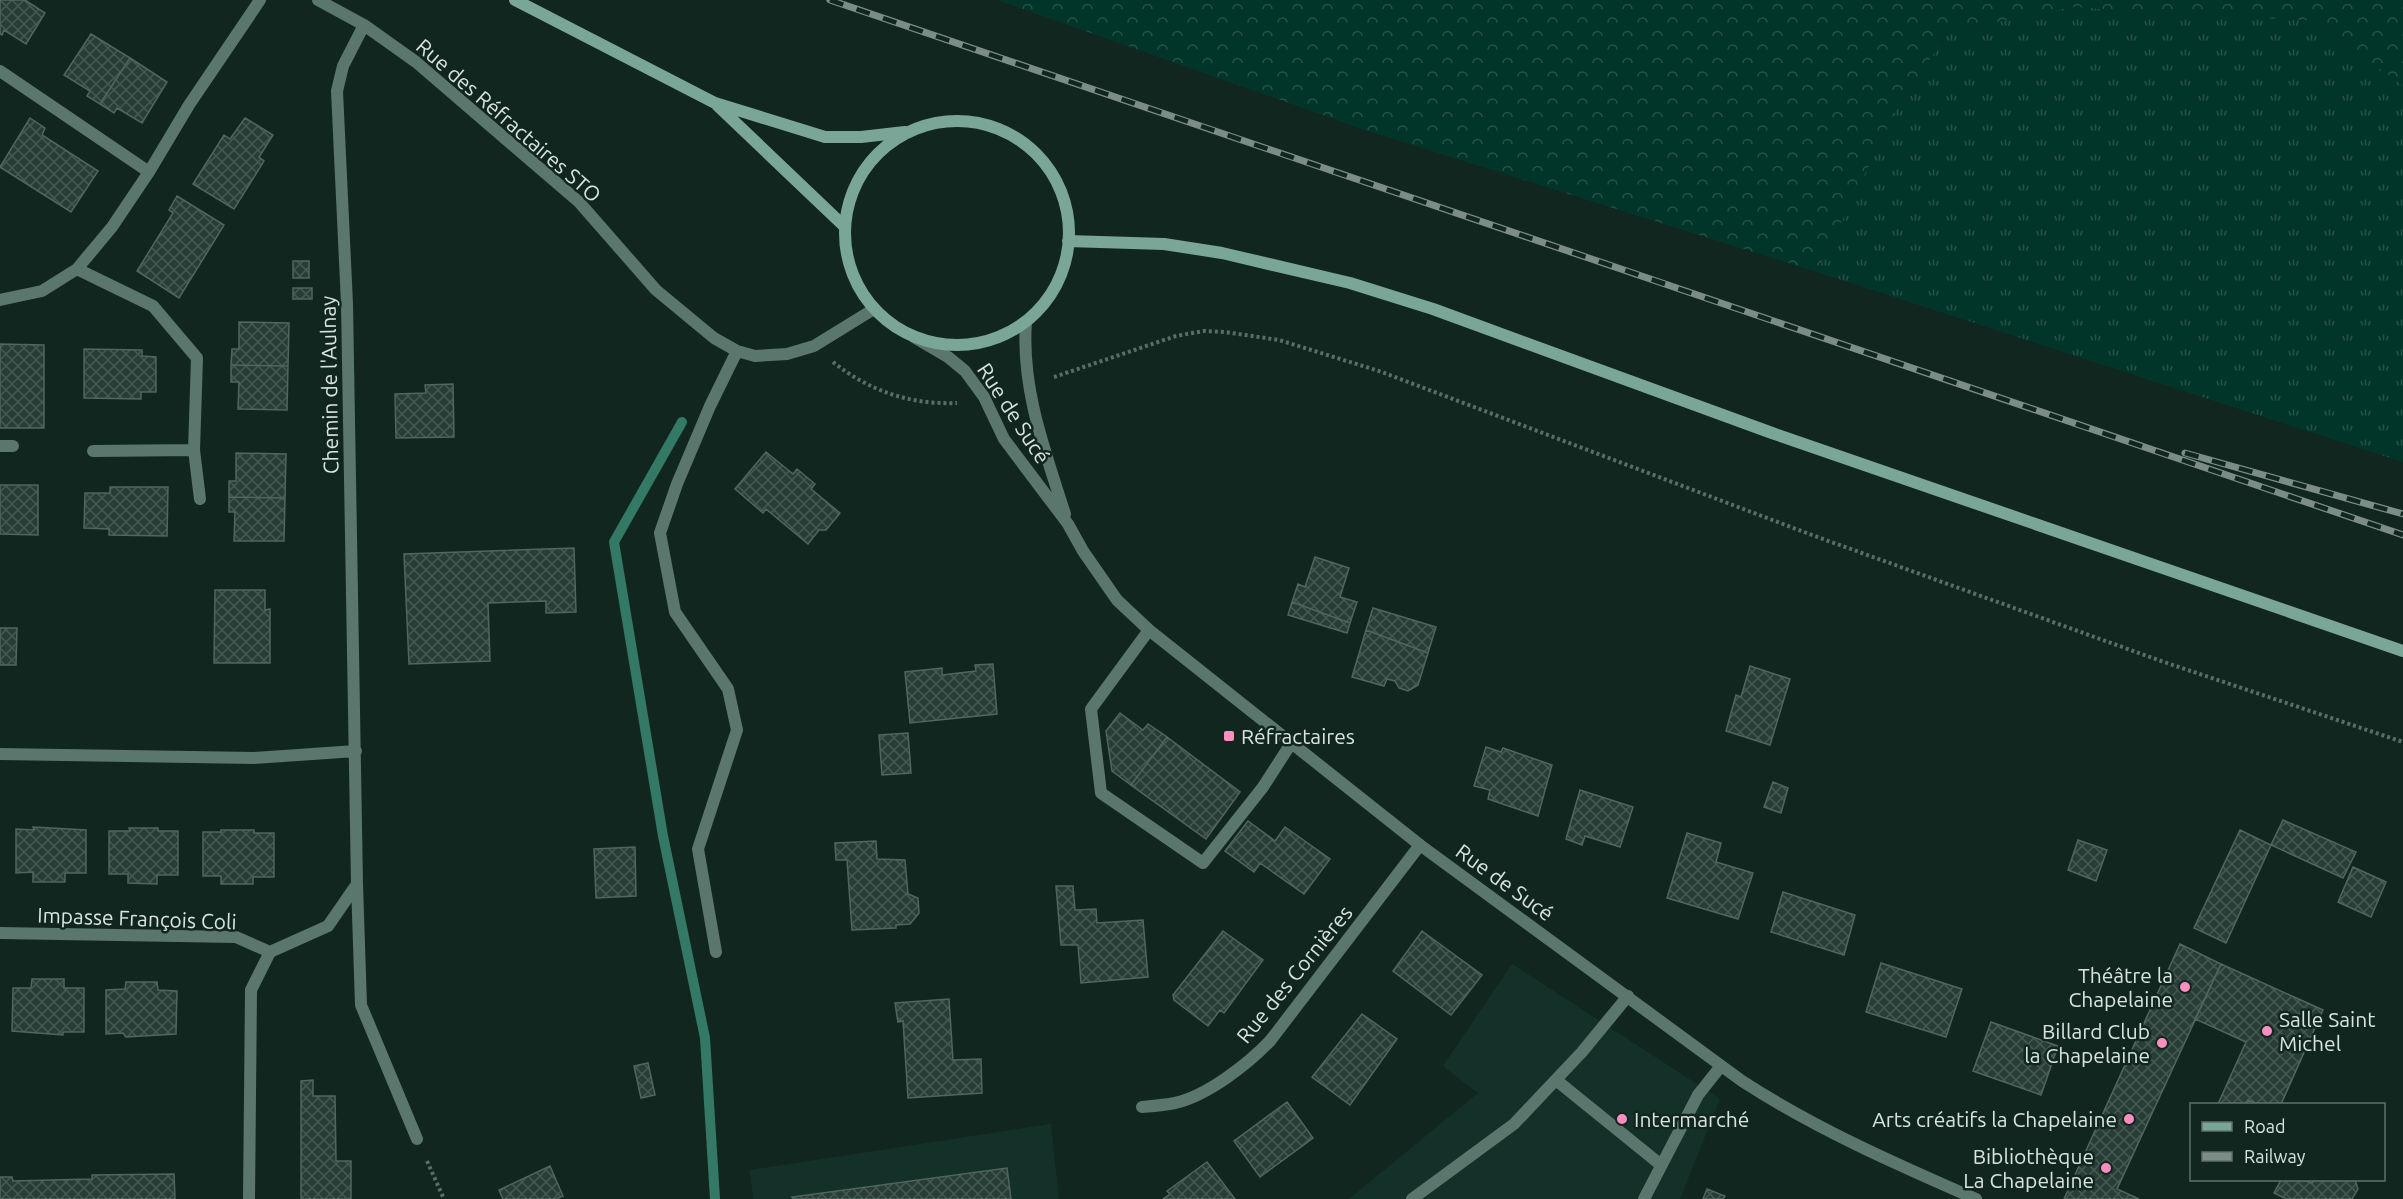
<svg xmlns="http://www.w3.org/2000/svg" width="2403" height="1199" font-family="Ubuntu,sans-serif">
<defs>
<pattern id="grass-tufts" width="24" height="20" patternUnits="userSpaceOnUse" patternTransform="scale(1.5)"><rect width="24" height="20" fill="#023529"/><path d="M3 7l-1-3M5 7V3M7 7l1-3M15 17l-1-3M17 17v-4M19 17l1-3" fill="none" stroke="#265248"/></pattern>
<pattern id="forest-crowns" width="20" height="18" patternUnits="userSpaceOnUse" patternTransform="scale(1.5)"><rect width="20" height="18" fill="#023529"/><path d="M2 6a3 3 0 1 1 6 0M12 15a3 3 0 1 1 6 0" fill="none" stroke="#265248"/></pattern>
<pattern id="building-cross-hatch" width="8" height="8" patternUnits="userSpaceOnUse" patternTransform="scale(1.5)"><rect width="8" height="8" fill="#283d36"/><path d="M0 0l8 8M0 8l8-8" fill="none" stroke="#465953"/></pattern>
</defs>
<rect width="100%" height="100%" fill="#122620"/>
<path fill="#143129" d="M1512 964 1720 1099 1680 1199H1349L1478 1093 1443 1066Z
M1051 1124 1059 1199H753L750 1170Z"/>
<path fill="url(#grass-tufts)" d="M2072 7 2316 21 2403 86V462L1817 272 1895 112 1948 32Z"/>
<path fill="url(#forest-crowns)" d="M998 0H2403V86L2316 21 2072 7 1948 32 1895 112 1817 272 1365 130Z"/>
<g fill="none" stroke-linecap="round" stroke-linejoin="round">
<path stroke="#347966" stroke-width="10" d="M682 422 614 542 663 836 705 1038 715 1199"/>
</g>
<path fill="url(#building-cross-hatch)" stroke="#50665e" stroke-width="1.5" d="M0 0H25L45 13 26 44 4 30 2 35 0 34Z
M91 34 130 58 100 104 87 96 90 91 64 75Z
M130 58 167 82 142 123 117 108 114 113 100 104Z
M30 118 45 128 42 135 98 171 71 212 0 167Z
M245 118 273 135 259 157 264 161 234 209 193 184 224 135 230 139Z
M177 196 224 225 179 298 137 271 173 213 169 210Z
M293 261H309V278H293Z
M293 288H312V299H293Z
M239 322 289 323 288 366 231 365 232 349H239Z
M0 344 44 345V428H0Z
M84 349 142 350V356L156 357V392H141V399L84 398Z
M231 365 288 366 287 410 238 409 239 382H231Z
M453 384 454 437 396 438 395 394 426 393 425 385Z
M766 452 793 474 797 469 815 484 811 489 840 513 826 530H819L808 544 766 509 763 513 735 489Z
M236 453 286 454 285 498 229 497V481H236Z
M0 485H38V535L0 534Z
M110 487H168L167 536 109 535V529L84 528 85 493H110Z
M229 497 285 498 284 541H234L235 512H229Z
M574 548 576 612 546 613V601L488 603 490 661 409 664 404 554Z
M1315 557 1349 568 1340 597 1357 602 1350 623 1292 602 1298 584 1305 587Z
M215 590H265V610L270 609V663H214Z
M1292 602 1350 623 1347 633 1288 615Z
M1373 608 1436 627 1428 653 1366 630Z
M0 628H17L16 665H0Z
M1366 630 1428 653 1418 685 1408 691 1399 688 1395 681 1387 679 1384 686 1352 677Z
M993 664 997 714 910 723 905 672 942 668V675L976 671 975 665Z
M1750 666 1790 679 1770 745 1726 731 1736 695 1741 697Z
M1120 713 1143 730 1148 724 1167 737 1131 785 1112 771 1106 731Z
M908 733 911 773 882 775 879 735Z
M1167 737 1240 792 1206 839 1131 785Z
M1486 747 1501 752 1503 748 1552 765 1538 816 1488 799 1490 790 1474 786Z
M1773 782 1788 788 1781 813 1764 807Z
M1580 790 1633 807 1620 847 1585 836 1582 845 1566 839Z
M2283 820 2356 852 2343 878 2271 845Z
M1248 821 1275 841 1285 827 1330 859 1304 894 1260 863 1254 872 1225 851Z
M33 827 86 830V873H65V882H33V872L16 873V829L34 830Z
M129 828H158V831H178V875H157V884L128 883V874H109V831H130Z
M221 830H254V833H274V877H253V884H221V876H203V832H221Z
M2240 830 2271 845 2226 943 2194 928Z
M1687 833 1721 843 1716 862 1753 873 1738 919 1667 898Z
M2078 840 2107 850 2096 881 2068 870Z
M876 841 877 859 905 860 908 894 918 898 919 913 910 924 896 925V928L852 930 847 860H836L835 843Z
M635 847 636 896 596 898 594 849Z
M2353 867 2386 882 2371 917 2338 902Z
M1056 886H1073L1075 910 1096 909 1097 923 1143 920 1148 977 1081 983 1078 945H1061Z
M1783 892 1855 915 1844 955 1771 932Z
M1223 931 1263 960 1224 1013 1220 1010 1208 1026 1174 1000 1173 995Z
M1422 931 1482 975 1451 1015 1393 971Z
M2180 944 2221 964 2117 1189 2139 1199H2064Z
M1881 963 1962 989 1946 1037 1866 1012Z
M2221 964 2323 1010 2281 1104H2257L2248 1100 2246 1104H2218L2246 1042 2195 1019Z
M32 979H64V988H84V1032H63V1035L12 1031 13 988H31Z
M126 982H157L158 990 177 991 176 1034 126 1037 123 1033 106 1034V990L125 989Z
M949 999 953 1060 981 1059 982 1093 908 1098 903 1021 898 1022 895 1003Z
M1362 1014 1397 1039 1350 1105 1312 1077Z
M1991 1022 2058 1046 2041 1095 1973 1071Z
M648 1063 655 1095 641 1098 634 1066Z
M313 1080V1096H335L336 1161H351V1199H301V1081Z
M1287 1102 1313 1138 1260 1177 1234 1141Z
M1207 1162 1235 1199H1163L1170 1194 1167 1191Z
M550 1166 563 1196 556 1199H503L499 1190Z
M1007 1168 1011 1199H793L792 1197Z
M174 1174 175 1199H0V1177H12L13 1181 92 1179V1175Z
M2281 1180H2304L2312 1183 2314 1180H2355L2358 1189 2352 1199H2286L2274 1193Z
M1707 1189 1725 1196 1723 1199H1703Z"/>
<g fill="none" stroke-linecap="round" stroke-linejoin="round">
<path stroke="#5c6d68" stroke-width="4" stroke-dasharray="3 3" stroke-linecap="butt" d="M833 362C869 391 911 405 957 403
M1054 377 1176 336 1204 331 1225 332 1279 340 1379 371 1812 535 2161 661 2403 742
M427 1161 444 1199"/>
<path stroke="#5b766d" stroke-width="12" d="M1149 630 1091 709 1101 793 1203 863 1263 787 1292 742
M1556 1080 1661 1165
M1412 1199 1514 1124 1582 1052 1628 996
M1644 1199 1698 1095 1721 1066"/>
<path stroke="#5b766d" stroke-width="12" d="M318 0 364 25 416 62 579 202 656 290 714 338 737 351 755 356 787 354 814 346 874 309
M0 71 149 172
M77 269 153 306 197 358 194 450 200 499
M0 300 42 291 77 269 112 227 149 172 189 105 260 0
M0 446H13
M93 451 194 450
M0 754 254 758 356 751
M357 884 361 1005 417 1139
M0 933 236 937 270 952
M716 952 698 849 737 730 728 689 675 612 660 533 677 484 710 406 737 351
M1142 1107C1153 1106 1165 1105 1175 1103 1207 1096 1248 1064 1270 1041L1420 845
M249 1199 251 990 270 952 328 926 357 884 347 304 337 91 343 66 364 25"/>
<path stroke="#5b766d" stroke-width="12" d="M1026 322C1021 388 1045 451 1065 514
M914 337 948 357 965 371 984 397 1004 439 1068 524 1083 551 1117 600 1149 630 1420 845 1742 1081C1816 1129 1896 1164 1976 1199"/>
<path stroke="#7aa698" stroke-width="12" d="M515 0 715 103 825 137H861L905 132
M718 106 845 227
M845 233a112 112 0 1 1 224 0a112 112 0 1 1-224 0Z
M1068 241 1164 244 1222 253 1350 283 1433 309 1772 433 2403 651"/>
<defs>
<path id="rail" d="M830 0 2403 535
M2185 453 2403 514"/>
</defs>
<use href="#rail" stroke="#7c8c87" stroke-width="7"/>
<use href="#rail" stroke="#122620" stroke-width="4.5" stroke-dasharray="14" stroke-linecap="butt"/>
</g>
<g fill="#fd8ec0" stroke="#122620" stroke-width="2">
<rect x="1223" y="730" width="12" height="12" rx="3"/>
<circle cx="2185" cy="987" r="6"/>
<circle cx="2267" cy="1031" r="6"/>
<circle cx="2162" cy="1043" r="6"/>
<circle cx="1622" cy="1119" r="6"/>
<circle cx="2129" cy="1119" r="6"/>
<circle cx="2106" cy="1168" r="6"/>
</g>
<g text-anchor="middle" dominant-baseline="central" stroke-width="5" stroke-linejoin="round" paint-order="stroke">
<g font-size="21" fill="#d8e4e0" stroke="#122620">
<text transform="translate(509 120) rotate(41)">Rue des Réfractaires STO</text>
<text transform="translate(329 385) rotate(-91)">Chemin de l'Aulnay</text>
<text transform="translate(1014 413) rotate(57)">Rue de Sucé</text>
<text transform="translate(1505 882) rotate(36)">Rue de Sucé</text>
<text transform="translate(137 918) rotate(2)">Impasse François Coli</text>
<text transform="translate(1294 974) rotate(-51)">Rue des Cornières</text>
</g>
<g font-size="21" fill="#d8e4e0" stroke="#122620" text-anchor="end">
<text x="1241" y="736" text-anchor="start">Réfractaires</text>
<text x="2173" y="975">Théâtre la<tspan x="2173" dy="24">Chapelaine</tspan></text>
<text x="2279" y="1019" text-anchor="start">Salle Saint<tspan x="2279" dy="24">Michel</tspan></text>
<text x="2150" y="1031">Billard Club<tspan x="2150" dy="24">la Chapelaine</tspan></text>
<text x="1634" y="1119" text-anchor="start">Intermarché</text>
<text x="2117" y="1119">Arts créatifs la Chapelaine</text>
<text x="2094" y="1156">Bibliothèque<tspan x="2094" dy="24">La Chapelaine</tspan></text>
</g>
</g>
<rect x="2190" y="1103" width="195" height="78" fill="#122620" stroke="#61726d" stroke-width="1.5"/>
<rect x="2202" y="1122" width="30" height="9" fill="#7aa698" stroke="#61726d" stroke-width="1.5"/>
<text x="2244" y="1133" font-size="18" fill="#d8e4e0">Road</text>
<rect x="2202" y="1152" width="30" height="9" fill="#7c8c87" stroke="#61726d" stroke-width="1.5"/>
<text x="2244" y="1163" font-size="18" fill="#d8e4e0">Railway</text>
</svg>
